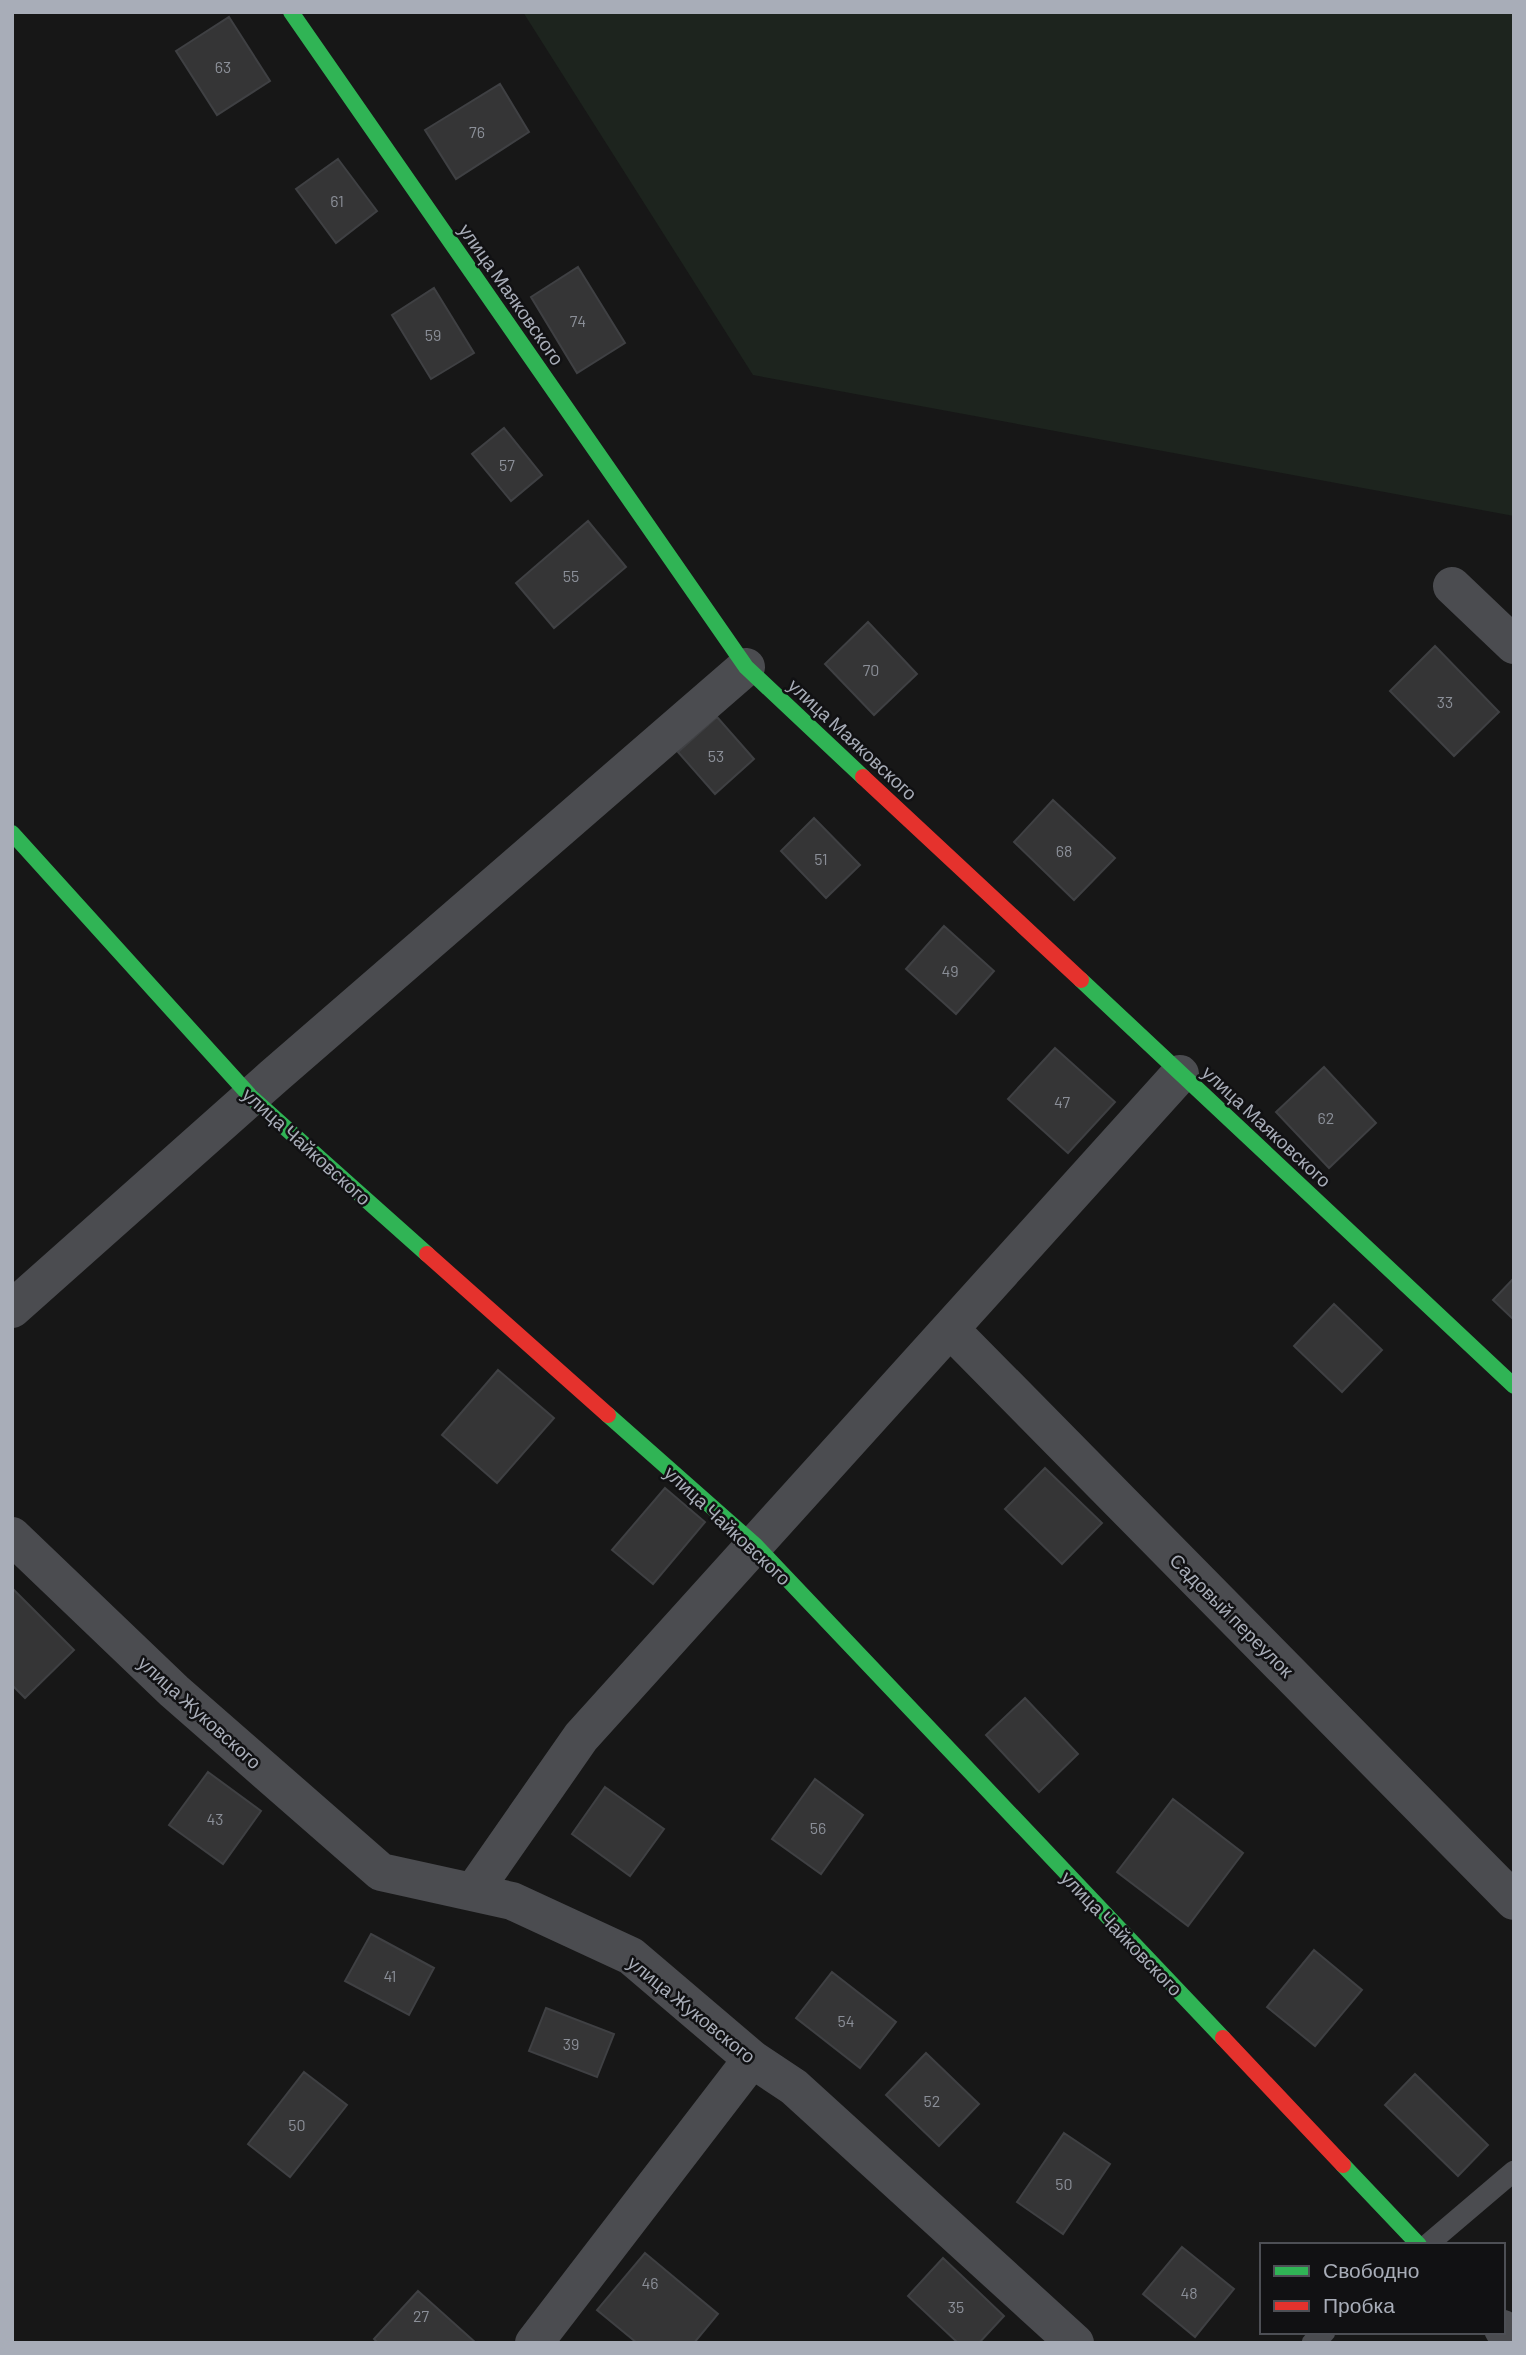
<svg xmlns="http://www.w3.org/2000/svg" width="1526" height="2355" font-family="Barlow,sans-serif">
<rect width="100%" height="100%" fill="#171717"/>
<path fill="#1d241e" d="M523 12H1514V516L753 375Z"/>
<path fill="#353536" stroke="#3f4043" stroke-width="2" d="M229 17 270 81 217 115 176 51Z
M500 84 529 132 456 179 425 130Z
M338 159 377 211 336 243 296 189Z
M578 267 625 343 577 373 531 297Z
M434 288 474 353 431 379 392 315Z
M504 428 542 475 511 501 472 454Z
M588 521 626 567 554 628 516 583Z
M868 622 917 674 874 715 825 664Z
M1435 646 1499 712 1454 756 1390 691Z
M717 717 754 759 715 794 678 752Z
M1053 800 1115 858 1074 900 1014 842Z
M814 818 860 865 826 898 781 851Z
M944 926 994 971 956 1014 906 969Z
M1055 1048 1115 1102 1068 1153 1008 1099Z
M1324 1067 1376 1123 1329 1168 1276 1112Z
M1514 1278V1320L1493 1300Z
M1334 1304 1382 1350 1342 1392 1294 1346Z
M498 1370 554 1418 497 1483 442 1435Z
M1045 1468 1102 1523 1062 1564 1005 1509Z
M665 1488 705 1522 653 1584 612 1550Z
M12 1588 74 1650 25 1698 12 1685Z
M1025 1698 1078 1754 1039 1792 986 1735Z
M208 1772 261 1811 223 1864 169 1825Z
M815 1779 863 1815 821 1874 772 1839Z
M605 1787 664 1829 630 1876 572 1834Z
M1173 1799 1243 1853 1188 1926 1117 1872Z
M371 1934 434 1968 409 2015 345 1981Z
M1314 1950 1362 1990 1315 2046 1267 2007Z
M832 1972 896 2022 860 2068 796 2018Z
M546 2008 614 2034 597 2077 529 2051Z
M926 2053 979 2104 939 2146 886 2095Z
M304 2072 347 2105 290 2177 248 2144Z
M1415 2074 1488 2145 1458 2176 1385 2105Z
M1064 2133 1110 2164 1063 2234 1017 2202Z
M1182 2247 1234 2289 1195 2337 1143 2294Z
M645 2253 718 2314 694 2343H637L597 2310Z
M943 2258 1004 2316 979 2343H958L908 2296Z
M418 2291 476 2343H378L374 2339Z"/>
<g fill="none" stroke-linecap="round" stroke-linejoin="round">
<path stroke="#4b4c50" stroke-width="21" d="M1427 2245 1514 2171
M1312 2343 1325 2332"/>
<path stroke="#4b4c50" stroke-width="38" d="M1452 586 1514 645
M12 1309 273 1077 746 667
M950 1329 1514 1901
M12 1536 174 1691 381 1872 512 1901 631 1956 752 2059 794 2087 1075 2343
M473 1892 581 1737 1180 1074
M1503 2329 1514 2340
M534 2343 752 2059"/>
<path stroke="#30b455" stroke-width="16" d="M291 12 746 667 863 777
M12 833 251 1097 427 1254
M1081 980 1514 1386
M608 1415 755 1545 1223 2038
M1343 2165 1419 2245"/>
<path stroke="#e5322d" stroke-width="16" d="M863 777 1081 980
M427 1254 608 1415
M1223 2038 1343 2165"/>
</g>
<g text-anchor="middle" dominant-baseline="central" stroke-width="5" stroke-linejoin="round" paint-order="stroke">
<g font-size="16" fill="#8b8f98">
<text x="223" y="66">63</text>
<text x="477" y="131">76</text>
<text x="337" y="200">61</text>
<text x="578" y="320">74</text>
<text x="433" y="334">59</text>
<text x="507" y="464">57</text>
<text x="571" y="575">55</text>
<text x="871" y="669">70</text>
<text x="1445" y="701">33</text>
<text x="716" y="755">53</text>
<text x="1064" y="850">68</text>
<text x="821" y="858">51</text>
<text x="950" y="970">49</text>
<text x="1062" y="1101">47</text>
<text x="1326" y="1117">62</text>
<text x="215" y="1818">43</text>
<text x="818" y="1827">56</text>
<text x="390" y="1975">41</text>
<text x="846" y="2020">54</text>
<text x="571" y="2043">39</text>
<text x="932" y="2100">52</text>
<text x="297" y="2124">50</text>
<text x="1064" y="2183">50</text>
<text x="650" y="2282">46</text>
<text x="1189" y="2292">48</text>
<text x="956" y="2306">35</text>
<text x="421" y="2315">27</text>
</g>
<g font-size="19" fill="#a8adb8" stroke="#111113">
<text transform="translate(512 294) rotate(55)">улица Маяковского</text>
<text transform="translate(853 739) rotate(43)">улица Маяковского</text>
<text transform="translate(1267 1126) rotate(43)">улица Маяковского</text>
<text transform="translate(307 1146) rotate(42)">улица Чайковского</text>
<text transform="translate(728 1525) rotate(43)">улица Чайковского</text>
<text transform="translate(1232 1615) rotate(45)">Садовый переулок</text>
<text transform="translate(200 1712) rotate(42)">улица Жуковского</text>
<text transform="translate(1122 1933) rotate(46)">улица Чайковского</text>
<text transform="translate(692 2009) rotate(39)">улица Жуковского</text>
</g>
</g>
<rect width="1526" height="2355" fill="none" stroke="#a8adb8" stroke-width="28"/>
<rect x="1260" y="2243" width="245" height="91" fill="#111113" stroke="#4d4f55" stroke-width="2"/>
<rect x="1274" y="2266" width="35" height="10" fill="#30b455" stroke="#4d4f55" stroke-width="2"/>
<text x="1323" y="2278" font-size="21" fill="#a8adb8">Свободно</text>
<rect x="1274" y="2301" width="35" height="10" fill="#e5322d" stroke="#4d4f55" stroke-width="2"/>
<text x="1323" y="2313" font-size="21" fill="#a8adb8">Пробка</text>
</svg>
